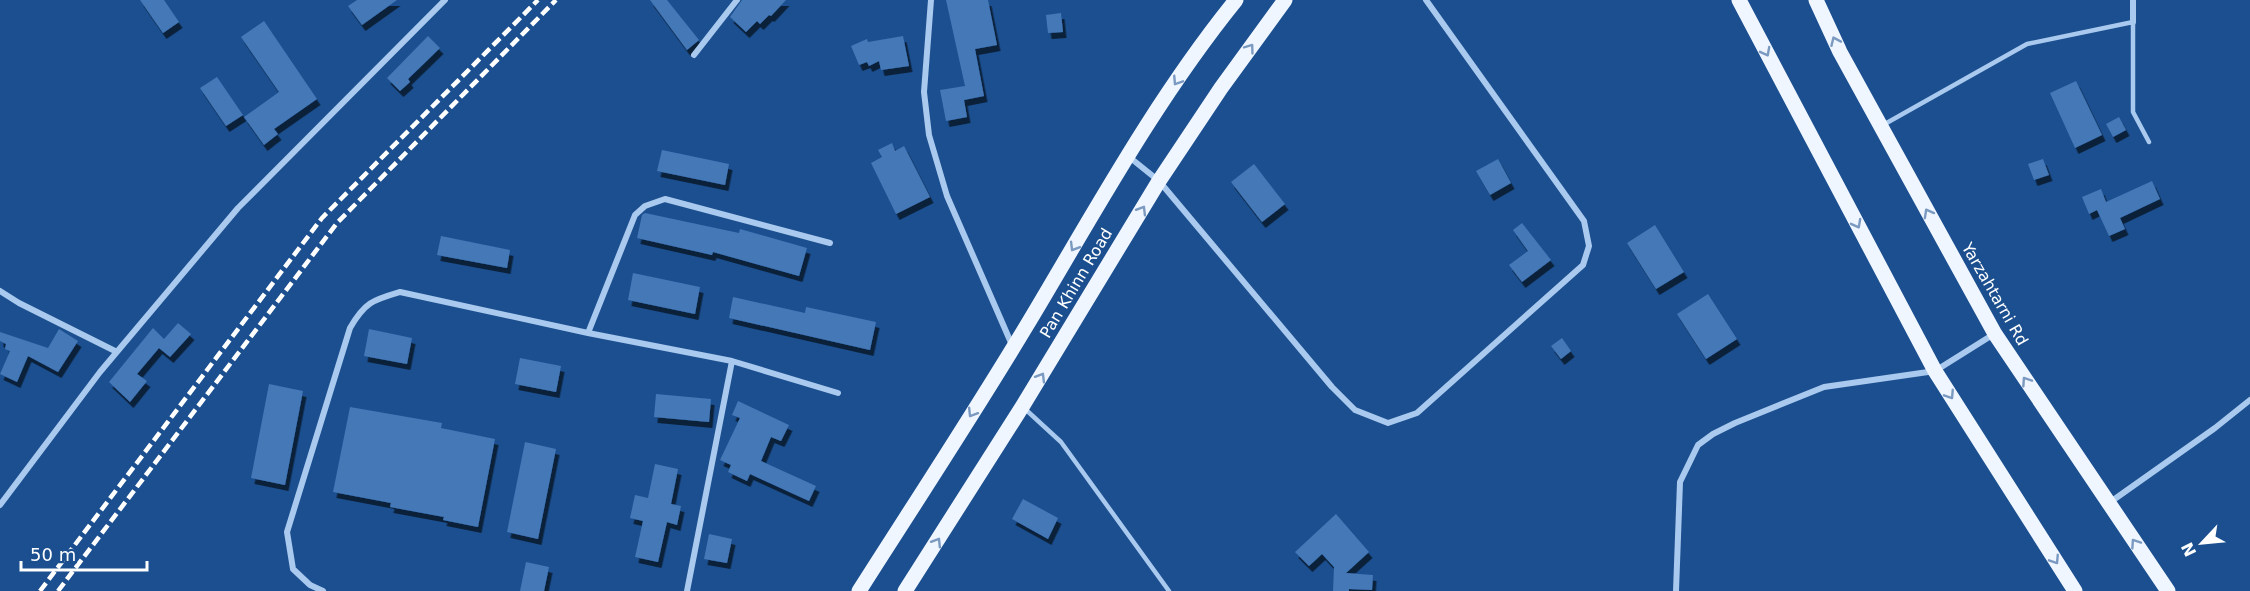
<svg xmlns="http://www.w3.org/2000/svg" width="2250" height="591" font-family="'DejaVu Sans',sans-serif">
<defs>
<filter id="shadow"><feDropShadow dx="3.5" dy="6" stdDeviation="0" flood-color="#0009"/></filter>
</defs>
<rect width="100%" height="100%" fill="#1b4f8f"/>
<path fill="#4478b7" filter="url(#shadow)" d="M140 0H164L179 22 163 33Z
M357 0H397L362 25 348 6Z
M650 0H667L699 40 687 50Z
M742 0H786L771 16 769 15 760 24 757 21 746 32 730 17Z
M946 0H988L997 45 975 49 984 96 964 100 967 117 946 121 940 90 965 86Z
M1061 13 1063 32 1048 33 1046 15Z
M264 21 317 99 274 129 278 134 264 145 244 117 279 92 241 37Z
M428 36 440 48 408 79 410 82 400 91 387 78Z
M903 36 909 66 881 70 879 61 869 66 867 62 859 65 851 46 867 39 868 42Z
M217 77 243 115 226 126 200 88Z
M2076 81 2102 135 2075 148 2050 93Z
M2119 117 2126 130 2113 137 2106 124Z
M892 143 895 151 904 146 930 197 896 214 871 163 882 157 878 150Z
M662 150 729 164 725 185 657 171Z
M1498 159 1511 183 1490 195 1476 171Z
M2043 159 2049 175 2034 180 2028 164Z
M1254 164 1285 204 1262 222 1231 182Z
M2152 181 2160 199 2120 218 2125 229 2109 236 2097 210 2089 214 2082 197 2101 189 2106 202Z
M645 213 739 233 740 229 807 248 799 276 713 252 712 255 637 238 642 215Z
M1522 223 1551 260 1522 282 1509 265 1528 251 1513 230Z
M1655 225 1684 272 1656 289 1627 243Z
M441 236 510 250 507 268 437 255Z
M633 273 700 287 695 314 628 300Z
M1708 294 1737 339 1706 359 1677 314Z
M733 297 805 313 806 307 876 322 870 350 729 318Z
M178 323 191 334 170 357 159 348 137 374 147 381 130 402 109 382 153 328 164 339Z
M59 329 78 341 58 372 28 356 17 382 0 374 10 351 5 349 6 344 0 341V332L48 348Z
M369 329 412 338 407 364 364 356Z
M1562 338 1571 351 1561 359 1551 346Z
M520 358 561 366 556 392 515 384Z
M269 384 303 391 285 485 251 478Z
M656 394 711 399 709 422 654 417Z
M738 401 789 425 781 441 771 437 761 461 816 486 809 501 750 474 747 481 728 472 731 465 720 460 740 418 732 415Z
M350 407 442 423 441 428 495 439 478 527 443 520 444 517 390 507 391 503 333 492Z
M525 442 556 449 538 539 507 532Z
M655 464 678 469 671 504 681 506 677 525 667 522 658 562 635 557 643 521 630 518 635 495 648 498Z
M1023 499 1058 518 1048 539 1012 519Z
M1336 514 1369 552 1346 573 1373 575 1372 590 1349 589V591H1333L1334 567 1322 554 1309 566 1295 552Z
M709 534 732 539 727 563 704 559Z
M526 562 549 567 544 591H520Z"/>
<g fill="none" stroke-linecap="round" stroke-linejoin="round">
<path stroke="#a9c9ee" stroke-width="4.5" d="M1883 125 2027 44 2133 22V112L2149 142
M1024 408 1061 442 1169 591"/>
<path stroke="#a9c9ee" stroke-width="6" d="M931 0 924 92 929 135 947 196 1012 345
M2133 0V22
M694 55 737 0
M1128 156 1159 181 1332 387 1355 410 1388 423 1417 413 1583 265 1589 246 1584 221 1426 0
M0 291 19 303 117 352
M588 333 635 215 645 206 665 199 830 243
M2109 503 2215 428 2250 400
M0 505 100 372 238 208 445 0
M323 591 310 585 293 569 287 532 350 328C365 302 373 300 400 292L588 333 732 361 838 393
M687 591 732 361
M1676 591 1680 482 1698 445 1713 434 1735 423 1824 387 1935 371 1994 334"/>
<path stroke="#f0f6ff" stroke-width="15" d="M1739 0 1935 371 2075 591
M1816 0 1840 52 1995 334 2168 591
M859 591C915 503 973 415 1027 325 1093 215 1155 100 1236 0
M905 591 1022 407 1159 181 1221 88 1285 0"/>
<path stroke="#fff" stroke-width="4.5" stroke-dasharray="10 4.5" stroke-linecap="butt" d="M40 591 322 218 538 0
M58 591 337 223 556 0"/>
</g>
<defs><path id="oneway-chevron" d="M-2-3.5L2.5 0L-2 3.5" fill="none" stroke-width="1.6" stroke-linecap="round" stroke-linejoin="round" transform="scale(1.5)"/></defs>
<g stroke="#7b9ac1">
<use href="#oneway-chevron" transform="translate(1835 41) rotate(-114)"/>
<use href="#oneway-chevron" transform="translate(1250 48) rotate(-54)"/>
<use href="#oneway-chevron" transform="translate(1766 52) rotate(62)"/>
<use href="#oneway-chevron" transform="translate(1177 81) rotate(123)"/>
<use href="#oneway-chevron" transform="translate(1142 210) rotate(-59)"/>
<use href="#oneway-chevron" transform="translate(1928 213) rotate(-119)"/>
<use href="#oneway-chevron" transform="translate(1857 224) rotate(62)"/>
<use href="#oneway-chevron" transform="translate(1074 247) rotate(121)"/>
<use href="#oneway-chevron" transform="translate(1041 377) rotate(-59)"/>
<use href="#oneway-chevron" transform="translate(2026 381) rotate(-124)"/>
<use href="#oneway-chevron" transform="translate(1950 395) rotate(57)"/>
<use href="#oneway-chevron" transform="translate(972 413) rotate(122)"/>
<use href="#oneway-chevron" transform="translate(937 542) rotate(-58)"/>
<use href="#oneway-chevron" transform="translate(2135 543) rotate(-124)"/>
<use href="#oneway-chevron" transform="translate(2055 560) rotate(57)"/>
</g>
<g text-anchor="middle" dominant-baseline="central" stroke-width="4.5" stroke-linejoin="round" paint-order="stroke">
<g font-size="16" fill="#fff" stroke="#1b4f8f">
<text transform="translate(1076 283) rotate(-59)">Pan Khinn Road</text>
<text transform="translate(1995 294) rotate(60)">Yarzahtarni Rd</text>
</g>
</g>
<g transform="translate(2202 543) rotate(244)" stroke="#1b4f8f" stroke-width="4.5" paint-order="stroke">
<path d="M0-4.5L10 22L0 15L-10 22Z" fill="#ffffff"/>
<text y="-9" font-size="16" font-weight="bold" text-anchor="middle" fill="#ffffff">N</text>
</g>
<path d="M21 561v9h126v-9" fill="none" stroke="#ffffff" stroke-width="3"/>
<text x="30" y="561" font-size="18" fill="#ffffff" stroke="#1b4f8f" stroke-width="4.5" paint-order="stroke">50 m</text>
</svg>
